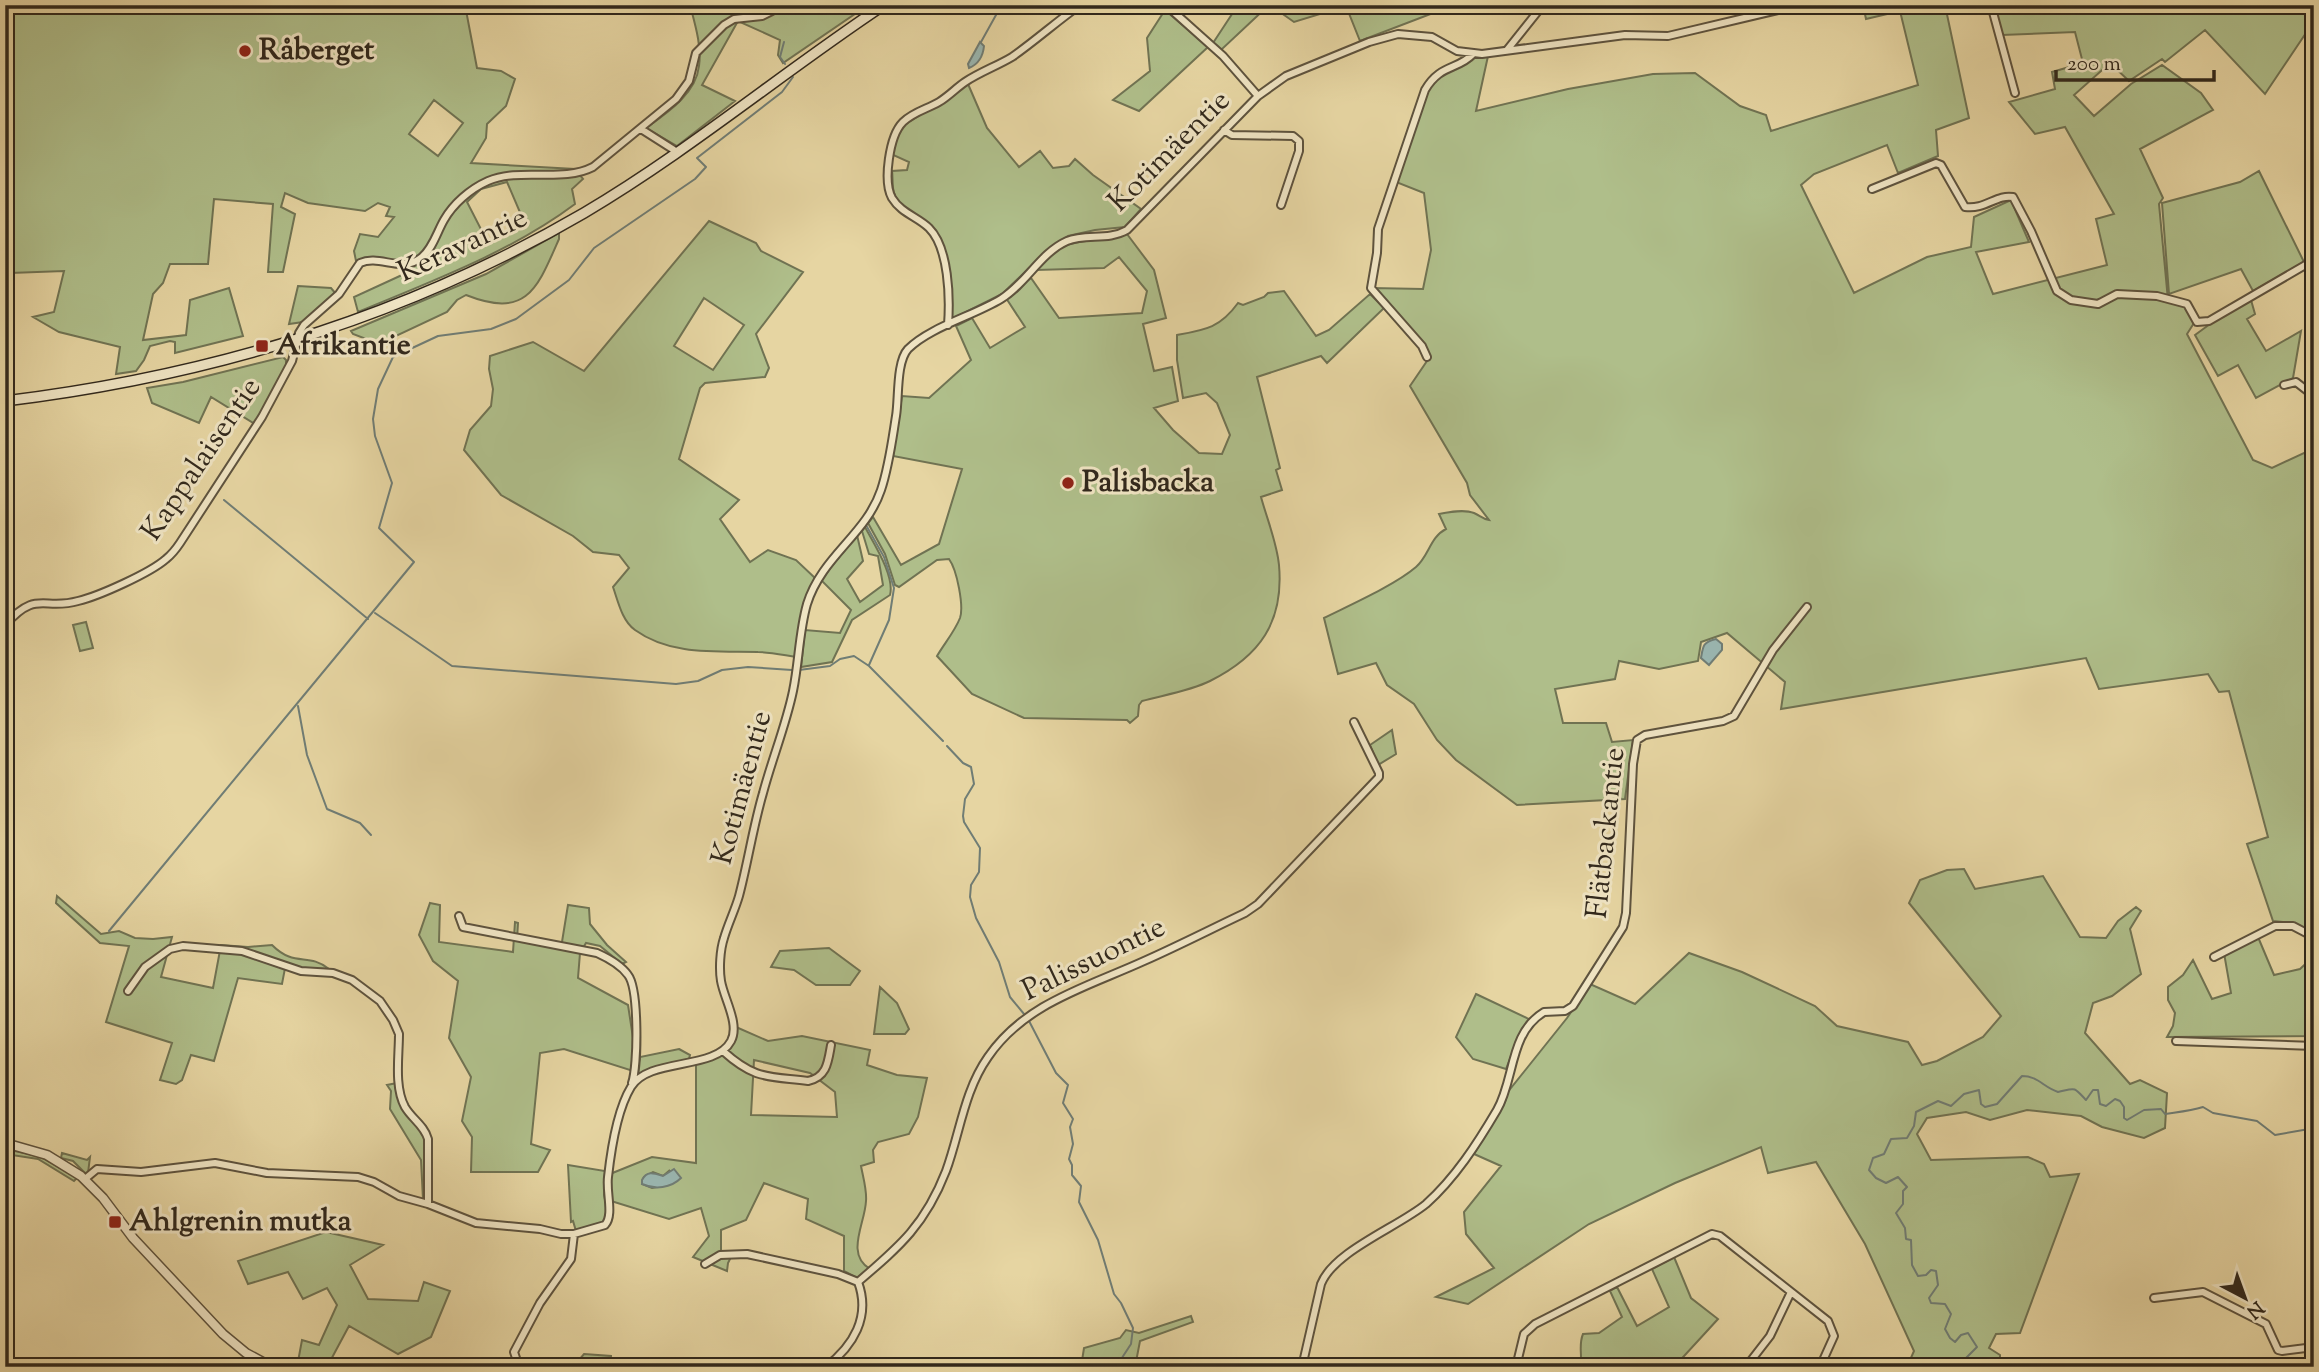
<svg xmlns="http://www.w3.org/2000/svg" width="2319" height="1372" font-family="'Sorts Mill Goudy',serif">
<rect width="100%" height="100%" fill="#e6d5a2"/>
<filter id="stains"><feTurbulence type="fractalNoise" baseFrequency=".00286" numOctaves="4"/><feColorMatrix values="0 0 0 0 .2 0 0 0 0 .09 0 0 0 0 .02 0 0 0 .5 -.17"/></filter>
<radialGradient id="worn" r=".72"><stop offset=".6" stop-color="#630" stop-opacity="0"/><stop offset="1" stop-color="#630" stop-opacity=".3"/></radialGradient>
<path fill="#afbe8a" stroke="#707353" stroke-width="2" fill-rule="evenodd" d="M5 5H465L477 68 501 71 515 79 506 106 487 124 486 138 471 163 575 169 583 179 572 189 575 204C511 252 432 281 358 312L354 297 402 275 403 263 370 259 356 261 354 251 360 234 378 237 394 217 386 216 390 207 378 203 365 211 308 203 285 193 281 207 295 214 283 272H268L273 204 214 199 208 264H170L163 283 153 294 143 340 186 335 190 300 229 288 243 336 175 353V342L170 341 150 346 144 360 136 371 116 374 120 347 59 332 33 317 54 312 64 271 10 273 5 276ZM434 100 463 123 438 156 409 134ZM507 182 525 224 487 241 467 202 481 189Z
M690 5H868L783 63 778 55 780 40 738 21 702 85 735 101 677 146 646 128C667 113 696 94 699 66 702 47 695 24 690 5Z
M1238 5H1269L1221 50 1213 43Z
M1270 5H1454L1360 41 1346 6 1294 22Z
M1863 5H1945L1969 118 1936 130 1938 156 1898 173 1887 145 1814 174 1801 185 1854 293 1927 257 1971 247 1974 217 2011 200 2029 242 1976 252 1993 294 2107 265 2096 219 2114 214 2065 127 2035 134 2009 102 2055 89 2052 72 2083 63 2075 32 2002 35 1994 5H2314V21L2265 94 2205 30 2165 62 2162 59 2129 81 2110 63 2074 95 2094 116 2131 84 2162 65 2201 93 2213 110 2140 149 2163 198 2159 204 2168 300 2186 306 2194 323 2187 334 2253 460 2272 468 2306 452 2314 456V934L2294 923 2273 921 2247 844 2268 837 2229 691 2219 692 2208 674 2099 689 2086 658 1781 709 1785 682 1727 633 1701 642 1698 661 1659 669 1619 661 1615 679 1555 689 1563 723H1606L1612 742 1633 740 1625 799 1517 805 1456 760 1437 740 1414 704 1387 685 1376 663 1338 674 1324 618C1350 605 1395 585 1416 567 1429 556 1430 537 1446 529L1439 514C1449 512 1464 509 1474 513 1481 516 1482 519 1489 520L1470 495 1467 483 1410 386 1429 358 1373 288 1423 289 1431 250 1424 193 1396 182 1427 91 1442 74 1474 57 1488 56 1476 111 1568 89 1653 74 1695 73 1740 106 1766 115 1771 131 1918 85 1900 11 1866 19Z
M1165 10 1208 47 1139 111 1113 100 1150 71 1147 38Z
M968 84 987 128 1019 167 1040 151 1053 168 1069 166 1075 159 1093 175 1141 209 1125 227 1095 230 1068 236 1050 248 1002 294 952 319C950 292 952 263 940 238 928 215 900 212 894 193 892 187 893 178 892 171L907 170 909 162 891 154 896 137 903 126Z
M2259 171 2304 262 2253 291 2241 269 2169 294 2162 203 2240 182Z
M709 221 756 243 761 251 803 272 756 334 769 368 765 377 705 383 700 388 679 459 739 500 720 519 750 562 768 550 796 560 815 578 809 591 796 657C783 655 770 652 758 652 717 651 671 656 635 630 622 621 618 601 613 587L629 568 619 555 593 552 573 536 501 495 464 450 470 430 491 406 493 389 489 369 490 356 533 342 584 371ZM704 298 744 325 713 370 674 346Z
M559 233V239C537 289 527 319 466 295L457 300 447 312 379 344 353 334 351 331 486 274Z
M1127 234 1154 270 1166 318 1143 324 1154 371 1172 367 1178 401 1154 408 1173 430 1199 453 1222 454 1230 435 1217 403 1206 393 1183 398 1177 360V335C1205 330 1220 328 1238 303L1243 305 1264 297 1268 293 1284 291 1316 336 1329 330 1370 294 1384 308 1327 363 1321 356 1257 377 1280 468 1276 470 1282 490 1261 497C1267 519 1277 543 1279 565 1284 622 1260 656 1210 681 1190 691 1164 695 1142 701L1139 705 1138 716 1130 723 1127 720 1024 718 972 694 937 656C944 644 955 631 960 618 964 606 957 570 949 559L937 560 899 587 895 585 885 554 868 523 873 517 901 565 939 544 962 469 893 456 902 396 929 398 971 360 956 326 972 318 990 348 1025 327 1006 298 1031 278 1059 318 1142 313 1147 291 1119 257 1104 268 1037 270C1068 230 1087 247 1127 234Z
M298 286 331 288 336 294 303 322 289 324Z
M2251 300 2255 314 2247 319 2266 351 2301 331 2293 378 2256 398 2238 365 2218 376 2195 335 2210 324Z
M283 357 286 360V366L255 424 211 397 199 423 152 403 147 388 183 382Z
M865 527C874 544 895 576 890 595L852 620 832 662 801 667 805 630 840 633 851 610 821 580 857 535 863 561 847 579 860 602 883 585 878 556 869 554 862 531Z
M86 622 93 648 80 651 73 625Z
M1392 730 1396 754 1378 765 1370 745Z
M1964 869 1975 889 2043 876 2080 937 2106 938 2118 921 2136 907 2141 911 2130 929 2141 974 2112 996 2093 1003 2085 1033 2130 1084 2140 1080 2167 1093 2165 1128 2144 1138 2102 1127 2081 1116 2027 1110 1990 1120 1966 1112 1927 1118 1917 1134 1931 1160 2028 1157 2044 1164 2050 1177 2079 1174 2020 1333 1996 1334 1989 1348 2000 1355V1367H1907L1914 1351 1865 1244 1816 1162 1768 1173 1761 1147 1675 1183 1589 1224 1468 1304 1436 1297 1494 1268 1466 1234 1464 1212 1501 1166 1474 1154 1505 1102 1507 1093 1567 1018 1590 984 1635 1004 1689 953 1742 972 1815 1006 1837 1026 1908 1042 1922 1065 1937 1061 1983 1037 2001 1016 1909 903 1920 880 1947 870Z
M57 896 101 934 119 931 135 938 153 939 172 937 161 977 213 988 221 945 248 947 272 945C295 968 308 952 329 969L299 968 286 963 282 984 238 978 214 1061 191 1055 182 1080 176 1084 160 1080 172 1043 106 1022 129 946 100 943 56 903Z
M430 903 440 905 439 942 513 952 515 922 518 923 517 939 561 948 568 905 589 908 590 924 607 945 626 962 622 964 600 946 586 943 580 953 578 978 628 1005 635 1051 633 1071 564 1049 540 1053 531 1144 550 1150 538 1172H471L472 1137 462 1121 471 1077 449 1038 458 981 433 961 419 935Z
M2258 937 2274 975 2300 969 2314 956V1036L2167 1037 2173 1026 2175 1013 2168 1000V987L2183 975 2193 960 2212 999 2231 993 2224 953Z
M829 948 860 971 850 985H816L794 970 771 967 780 951Z
M880 987 897 1003 909 1029 905 1034H874Z
M1476 994 1531 1020 1520 1033 1506 1069 1473 1059 1456 1037Z
M736 1027 768 1041 802 1036 870 1050 867 1065 897 1075 927 1078 918 1117 909 1134 878 1142 873 1150 874 1162 861 1166C863 1177 867 1190 866 1201 865 1224 845 1254 870 1269L857 1278 844 1271V1236L806 1219 808 1199 764 1183 746 1220 721 1230V1252L724 1256 732 1255 728 1263 727 1271 693 1257 709 1236 701 1208 669 1219 611 1201 610 1174 652 1157 696 1163V1062C717 1057 735 1052 736 1027ZM754 1060 810 1073 835 1092 837 1117 751 1115ZM670 1170 662 1186 652 1188 642 1184 644 1177 653 1172 663 1176Z
M679 1049 690 1055 689 1059 651 1070 636 1077 640 1057Z
M397 1083V1091L425 1139V1200L423 1199 421 1160 390 1109 391 1091 387 1085Z
M5 1149 39 1156 77 1178 74 1181 38 1159 5 1154Z
M62 1153 87 1160 90 1157 88 1173H85L73 1161 61 1158Z
M568 1165 605 1171 604 1195 608 1214 603 1224 576 1231 573 1221 571 1222Z
M326 1232 383 1245 350 1265 368 1299 418 1301 424 1282 450 1291 431 1337 398 1354 349 1326 327 1367H297L302 1340 319 1345 337 1305 327 1288 303 1299 288 1272 248 1284 238 1261Z
M1674 1257 1691 1298 1718 1319 1674 1367H1580C1583 1355 1578 1346 1583 1334L1599 1333 1622 1317 1610 1291 1617 1287 1637 1326 1669 1307 1652 1269Z
M1191 1316 1193 1322 1140 1341 1135 1367H1081L1084 1348 1120 1338 1126 1330 1139 1333Z
M584 1354 611 1356V1367H573Z"/>
<path fill="#9ab6b0" stroke="#707d75" stroke-width="2" d="M980 42 984 46C983 56 979 64 969 68L968 64Z
M1716 639 1722 644V650L1709 665 1701 658C1703 646 1703 642 1716 639Z
M674 1169 681 1178C671 1188 655 1190 642 1184V1180C647 1170 654 1173 663 1176Z"/>
<g fill="none" stroke-linecap="round" stroke-linejoin="round">
<path stroke="#707d75" stroke-width="2" d="M1000 10 1002 5
M784 42 780 57 785 64
M981 42 996 15
M224 500 368 619
M866 525 884 557 894 588 889 620 869 665
M375 613 452 666 676 684 698 681 722 670 748 667 792 670
M799 670 830 666 840 659 854 656 869 666 943 741
M298 706 307 755 327 809 360 823 371 835
M947 746 963 763 971 767 974 784 965 799 963 816 964 822 980 848 979 872 971 885 970 897 976 918 999 962 1010 997 1024 1014
M109 931 414 562 379 528 392 483 375 436 373 419 378 389 393 357 438 336 491 329 516 319 569 280 594 248 695 179 706 167 697 158 782 92 793 77
M1028 1019 1056 1073 1068 1085 1063 1103 1073 1119 1070 1127 1073 1144 1069 1159 1072 1165V1175L1081 1186 1079 1202 1098 1240 1114 1294 1121 1303 1133 1328 1131 1344 1116 1367
M1963 1367V1361L1977 1347 1968 1333 1961 1335 1955 1342 1950 1338 1945 1329 1951 1314 1945 1304 1931 1303 1929 1298 1938 1285 1936 1271 1931 1270 1926 1275 1918 1276 1912 1265 1911 1240 1906 1239 1905 1228 1896 1213 1903 1204V1191L1907 1187 1898 1177 1886 1183 1876 1178 1869 1170 1873 1158 1884 1154 1891 1139 1907 1138 1914 1126 1916 1112 1938 1101 1951 1106 1964 1094 1979 1090 1981 1104 1985 1107 1997 1104 2022 1076C2038 1076 2043 1087 2058 1092 2076 1088 2073 1086 2086 1100L2093 1090H2098L2100 1104 2106 1106 2115 1099 2120 1101 2124 1107V1118L2127 1120 2144 1110 2161 1109 2165 1114C2178 1112 2190 1111 2203 1107L2213 1113 2257 1121 2275 1135 2309 1129 2314 1136"/>
<defs>
<path id="minor" d="M1991 5 2015 93
M1507 50 1543 5
M1258 96 1286 76 1369 42 1398 34 1432 37 1457 51 1482 54 1625 35 1668 36 1799 5
M641 129 674 150 676 154
M1224 130 1232 135 1293 136 1299 141V151L1281 205
M1872 189 1936 163 1941 165 1965 207C1985 210 1997 194 2013 197L2031 231 2057 291 2071 300 2098 304 2117 294 2157 296 2187 304 2197 322 2209 321 2314 260
M948 325C950 298 949 248 929 228 918 217 901 213 892 198 883 182 889 136 903 122 913 112 927 109 939 102 949 96 956 88 965 82 980 72 997 66 1012 57 1035 41 1056 22 1080 5
M1427 357 1422 346 1371 288 1377 253 1378 229 1425 90C1440 64 1458 70 1473 54
M2284 385 2296 382 2314 396
M5 625C37 589 43 611 78 601 99 596 150 573 166 559 171 555 176 549 180 543L262 417 292 361 299 333 304 325 339 294 360 263C380 254 402 274 422 257 433 248 437 232 444 220 453 204 470 189 488 181 521 167 562 183 593 167L676 99 689 81 696 53 724 25 734 19 762 16 772 11 776 5
M459 916 463 927 597 953C608 958 621 965 628 975 639 989 638 1066 632 1083
M2214 957 2275 926H2293L2314 937
M128 991 145 967 170 949 183 946 242 951 301 971 333 973 352 980 380 1001 393 1020 399 1034C399 1056 394 1087 405 1107 412 1119 424 1125 428 1139V1204
M2176 1041 2314 1046
M723 1051C755 1080 768 1076 808 1081 827 1077 828 1062 831 1045
M85 1179 97 1169 141 1172 215 1163 267 1173 358 1177 374 1182 399 1196 428 1204 476 1223 540 1229 561 1234H574L605 1225C614 1215 606 1193 608 1177 611 1150 617 1110 631 1087 649 1057 715 1071 731 1041 740 1024 724 999 721 981 719 969 720 950 724 938 728 924 735 910 739 896 748 862 753 827 763 793 772 759 786 725 793 691 799 662 799 632 807 604 822 556 866 535 881 490 889 466 892 441 896 416 899 399 896 362 908 349 930 327 973 316 1001 299 1026 284 1040 253 1067 241 1086 233 1108 241 1127 230L1258 96 1223 56 1166 5
M705 1264 720 1255 747 1254 838 1274 858 1282C871 1317 853 1346 826 1367
M858 1282C900 1246 925 1225 946 1171 960 1133 964 1091 988 1057 1025 1003 1087 987 1144 961 1178 946 1211 929 1245 913L1258 904 1379 777V773L1354 722
M2154 1298 2203 1292 2266 1324 2278 1350 2282 1351 2314 1347
M534 1367 517 1361 514 1352 540 1303 571 1259 574 1234
M1302 1367 1321 1284C1334 1251 1398 1227 1426 1204 1455 1178 1477 1144 1497 1110 1515 1079 1509 1033 1544 1012L1565 1011 1573 1006 1623 927 1626 913 1633 764 1637 740 1645 735 1723 721 1734 716 1773 650 1807 607
M1516 1367 1524 1334 1535 1324 1712 1234 1720 1236 1828 1321 1834 1336 1820 1367
M1746 1367 1770 1336 1791 1292"/>
<path id="tertiary" d="M5 1143 47 1155 81 1176 103 1198 133 1238 223 1334 246 1353 272 1367"/>
<path id="secondary" d="M5 401C211 376 404 318 584 213 689 151 783 72 884 5"/>
</defs>
<use href="#minor" stroke="#5e533e" stroke-width="10"/>
<use href="#tertiary" stroke="#5e533e" stroke-width="11"/>
<use href="#secondary" stroke="#31281c" stroke-width="12"/>
<use href="#minor" stroke="#efe4c3" stroke-width="6"/>
<use href="#tertiary" stroke="#efe4c3" stroke-width="8"/>
<use href="#secondary" stroke="#efe4c3" stroke-width="9"/>
<defs>
<path id="rail" d="M2304 1367 2314 1362"/>
</defs>
<use href="#rail" stroke="#31281c" stroke-width="4.5"/>
<use href="#rail" stroke="#efe4c3" stroke-width="2" stroke-dasharray="5" stroke-linecap="butt"/>
</g>
<g fill="#8f2418" stroke="#efe4c3" stroke-width="2.5">
<circle cx="245" cy="51" r="7"/>
<rect x="255" y="339" width="14" height="14" rx="3.5"/>
<circle cx="1068" cy="483" r="7"/>
<rect x="108" y="1215" width="14" height="14" rx="3.5"/>
</g>
<g text-anchor="middle" dominant-baseline="central" stroke-width="6" stroke-linejoin="round" paint-order="stroke">
<g font-size="30" font-weight="bold" fill="#31281c" stroke="#efe4c3" text-anchor="start">
<text x="259" y="51">Råberget</text>
<text x="276" y="346">Afrikantie</text>
<text x="1082" y="483">Palisbacka</text>
<text x="129" y="1222">Ahlgrenin mutka</text>
</g>
<g font-size="30" fill="#31281c" stroke="#efe4c3">
<text transform="translate(1170 152) rotate(-45)">Kotimäentie</text>
<text transform="translate(463 246) rotate(-25)">Keravantie</text>
<text transform="translate(202 460) rotate(-56)">Kappalaisentie</text>
<text transform="translate(743 788) rotate(-75)">Kotimäentie</text>
<text transform="translate(1607 833) rotate(-84)">Flätbackantie</text>
<text transform="translate(1094 960) rotate(-26)">Palissuontie</text>
</g>
</g>
<rect width="2319" height="1372" fill="none" stroke="#e6d5a2" stroke-width="28"/>
<rect x="7" y="7" width="2305" height="1358" fill="none" stroke="#31281c" stroke-width="3.5"/>
<rect x="14" y="14" width="2291" height="1344" fill="none" stroke="#31281c" stroke-width="2"/>
<g transform="translate(2245 1298) rotate(139)" stroke="#efe4c3" stroke-width="5" paint-order="stroke">
<path d="M0-5L12 26L0 18L-12 26Z" fill="#31281c"/>
<text y="-10" font-size="19" font-weight="bold" text-anchor="middle" fill="#31281c">N</text>
</g>
<path d="M2056 70v10h158v-10" fill="none" stroke="#31281c" stroke-width="3.5"/>
<text x="2067" y="70" font-size="21" fill="#31281c" stroke="#efe4c3" stroke-width="5" paint-order="stroke">200 m</text>
<rect width="100%" height="100%" filter="url(#stains)"/>
<rect width="100%" height="100%" fill="url(#worn)"/>
</svg>
